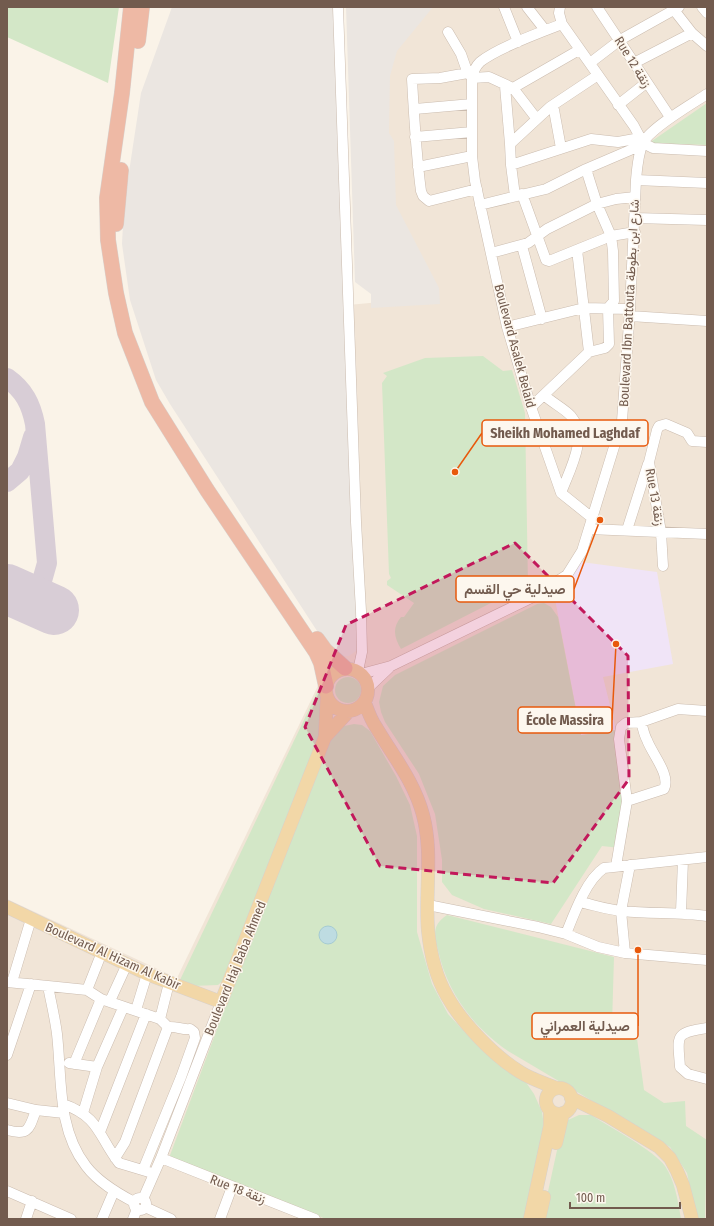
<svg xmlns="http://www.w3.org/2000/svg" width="714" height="1226" font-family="'Fira Sans Condensed',Vazirmatn,sans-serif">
<rect width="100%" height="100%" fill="#faf3e8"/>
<path fill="#f1e5d7" d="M403 7H707V1219H7V899L177 978 354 611 338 306 380 302 375 45Z"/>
<path fill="#ebe6e1" d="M172 7H335L359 645 356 651 349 656H341L332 654 170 404 156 380 130 300 122 244 124 205 141 93Z
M346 7H433L397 51 390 76 389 133 394 141 396 205 439 288 440 304 371 308V294L355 282Z"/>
<path fill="#f0e4f7" d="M581 562 657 572 673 664 603 677 616 730 581 735 555 599 556 587Z"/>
<path fill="#d3e7c7" d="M7 7H119L108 83 7 37Z
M707 103V145L649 143Z
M483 356 503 371 512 370 525 413 528 584 401 649C394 637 392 628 401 617H404L414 603 387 585V581L391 578 389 574 382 383 387 376 383 373 425 358Z
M544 603 551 607 558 617 581 735 616 730 629 797V826L620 848 602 846 551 924 484 909 452 895 442 882V860L435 814 419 774 385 722 381 712 379 702 383 686 395 675 537 604Z
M335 690a13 13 0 1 1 26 0a13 13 0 1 1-26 0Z
M323 680V729L228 976 218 985 192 986 180 980Z
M354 724 362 725 370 731 396 776 410 805 417 836V932L432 984 448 1014 473 1041 525 1081 534 1094 542 1112 544 1126 526 1219H326L169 1158 235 981 331 740 344 726Z
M447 915 614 957 612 1025 636 1031 644 1090 664 1103 685 1101 686 1126 707 1140 705 1219H697L687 1173 670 1147 508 1051C473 1027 447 992 438 950 434 934 432 925 447 915Z
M579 1115H591C608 1126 655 1151 665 1166 675 1181 678 1201 681 1219H542L561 1132 566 1121Z"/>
<path fill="#bedce2" stroke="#a5cbd3" d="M319 935a9 9 0 1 1 18 0a9 9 0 1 1-18 0Z"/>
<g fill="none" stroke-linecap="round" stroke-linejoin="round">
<path stroke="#d8cdd6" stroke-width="20" d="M7 378C24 390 31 404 35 424L47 563 36 602
M7 482 20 471 27 457 33 437"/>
<path stroke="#d8cdd6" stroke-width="50" d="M7 589 54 610"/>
<defs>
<path id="minor" d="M338 7 356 522 361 611 362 652 358 671
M504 7 518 42
M527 7 545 30
M560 7 559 13 562 24 634 126 643 143 653 148 707 151
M597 7 670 117
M702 7 707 13
M674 10 692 33
M562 24C541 32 497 48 480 62 476 66 473 72 472 78V156L475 181 507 327 531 407 561 493 591 517
M448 32 461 54 468 74
M590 63 620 40 679 7
M634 63 692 33 707 46
M473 72 440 78 412 79C414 116 416 154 421 191L423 196 429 201 477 189
M472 78 489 77 513 88 579 50
M505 86 510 144
M513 88 536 118
M618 105 646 83
M550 107 598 75
M415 109 472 104
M415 137 472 132
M511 165 591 139 618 142 640 138
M418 167 472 156
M636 180 707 183
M522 194 546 260 549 261 611 236 635 232
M515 196 511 165 510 144 550 107 554 110 561 148
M480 205 546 189 586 169 642 145
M635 218 707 220
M522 246 542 319
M577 250 589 352
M491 253 528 243 547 229 597 204 616 199 635 197
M630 316 707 321
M507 327 584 308 630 309
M544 395C551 402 565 409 571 416 589 437 569 471 561 493
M531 407 589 352 605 348 609 344 608 308 614 301 613 251 611 236 597 204 586 169
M589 529 707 534
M627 530 648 464
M663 566 661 532 649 462 657 430 659 426 666 424 687 433 692 441 707 442
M361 674 391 666 531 598 567 575 582 551 622 421 630 309 636 180C637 168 638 154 643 143 650 128 692 104 707 94
M369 687 389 668
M627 801 619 739 621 727 626 723 641 722 678 709 707 711
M616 866 627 801 664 789C671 775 652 754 647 740 644 735 643 728 641 722
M580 902C594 905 608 910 623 911 651 914 679 912 707 916
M428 905 538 927 566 934 598 947 625 953 707 960
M681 912 683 860
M566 934C574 914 586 880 604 868L707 857
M625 953 621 911 630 865
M7 982 48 986C51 1002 55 1018 57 1034 62 1078 57 1129 86 1166 98 1182 117 1193 134 1202
M12 982 31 919
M48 986 87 990 102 952
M87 990 101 999 160 1019 168 1027C176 1026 182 1030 190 1029L194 1032 195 1038 181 1077 143 1170
M110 1001 127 964
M136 1010 147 974
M160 1019 169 983
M707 1028C673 1033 678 1036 680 1067L688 1074 707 1079
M7 1055 31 984
M69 1063 97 1067
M74 1064 101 999
M7 1103 36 1110 64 1113
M63 1104C100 1117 98 1136 119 1163L149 1172
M83 1113 97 1067 123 1008
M7 1130C29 1136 29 1129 36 1110
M100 1132 146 1014
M115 1158 125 1142 168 1027
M161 1158 315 1219
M7 1191 71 1219
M134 1204a6 6 0 1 1 12 0a6 6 0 1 1-12 0Z
M143 1199 161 1158 221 1002
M145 1207 171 1219
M26 1219 32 1201
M102 1219 114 1191
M133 1219 137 1209
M220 1219 232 1187"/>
<path id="major" d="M326 690a21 21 0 1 1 42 0a21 21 0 1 1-42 0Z
M365 703C368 711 371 720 376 727 393 756 414 781 423 815 433 852 425 891 428 930 430 951 436 977 447 996 462 1023 494 1056 520 1072 531 1079 544 1083 556 1088
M325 737 348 712
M7 907 147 974 221 1002 325 737 327 698
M546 1101a13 13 0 1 1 26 0a13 13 0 1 1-26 0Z
M571 1098 608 1116 659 1147 670 1158 677 1171 683 1185 692 1219
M556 1143 563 1113
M530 1219 550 1126V1111
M539 1219 544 1197"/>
<path id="highway" d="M131 7 122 93 107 198 108 240 116 293 125 333 152 402 207 490 316 652 321 663 326 686
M138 41 142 7
M116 224 121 170
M317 639 325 650 345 668"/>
</defs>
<use href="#minor" stroke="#cbbcaf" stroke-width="11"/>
<use href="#major" stroke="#d8d1cd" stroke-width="14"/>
<use href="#highway" stroke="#d8d1cd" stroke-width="16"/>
<use href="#minor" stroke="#fff" stroke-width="10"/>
<use href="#major" stroke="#f2d7a7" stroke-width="13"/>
<use href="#highway" stroke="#eeb9a5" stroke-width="15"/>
</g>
<path fill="#c2185b" fill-opacity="0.2" stroke="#c2185b" stroke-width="3" stroke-dasharray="8 5" stroke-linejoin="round" d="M515 543 628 656 629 779 553 883 380 866 305 727 346 625Z"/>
<g text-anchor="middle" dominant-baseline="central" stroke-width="3" stroke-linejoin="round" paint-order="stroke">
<g font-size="13" fill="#725b4e" stroke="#fdf7ee">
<text transform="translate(633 62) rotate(58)">Rue 12 زنقة</text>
<text transform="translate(629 303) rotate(-87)">Boulevard Ibn Battouta شارع ابن بطوطة</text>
<text transform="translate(515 346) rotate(75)">Boulevard Asalek Belaid</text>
<text transform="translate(655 497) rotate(80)">Rue 13 زنقة</text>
<text transform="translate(113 956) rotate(24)">Boulevard Al Hizam Al Kabir</text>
<text transform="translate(235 968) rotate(-68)">Boulevard Haj Baba Ahmed</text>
<text transform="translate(238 1189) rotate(21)">Rue 18 زنقة</text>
</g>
</g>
<path fill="none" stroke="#e8590c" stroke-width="1.5" d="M455 472L482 433M600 520L574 589M616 644L612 720M638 950L638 1026"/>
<g fill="#e8590c" stroke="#fdf7ee" stroke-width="1.5">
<circle cx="455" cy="472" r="4"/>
<circle cx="600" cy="520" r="4"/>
<circle cx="616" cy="644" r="4"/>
<circle cx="638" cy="950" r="4"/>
</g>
<g fill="#fdf7ee" stroke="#e8590c" stroke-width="1.5">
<rect x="482" y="420" width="166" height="26" rx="4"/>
<rect x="456" y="576" width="118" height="26" rx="4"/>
<rect x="518" y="707" width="94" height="26" rx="4"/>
<rect x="532" y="1013" width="106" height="26" rx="4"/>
</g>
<g font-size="14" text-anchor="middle" font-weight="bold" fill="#725b4e">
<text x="565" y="438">Sheikh Mohamed Laghdaf</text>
<text x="515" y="594">صيدلية حي القسم</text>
<text x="565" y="725">École Massira</text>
<text x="585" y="1031">صيدلية العمراني</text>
</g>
<rect width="714" height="1226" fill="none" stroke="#725b4e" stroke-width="16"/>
<path d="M570 1202v6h110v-6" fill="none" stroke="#725b4e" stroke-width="2"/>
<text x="576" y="1202" font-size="12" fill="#725b4e" stroke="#fdf7ee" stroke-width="3" paint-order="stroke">100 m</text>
</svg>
